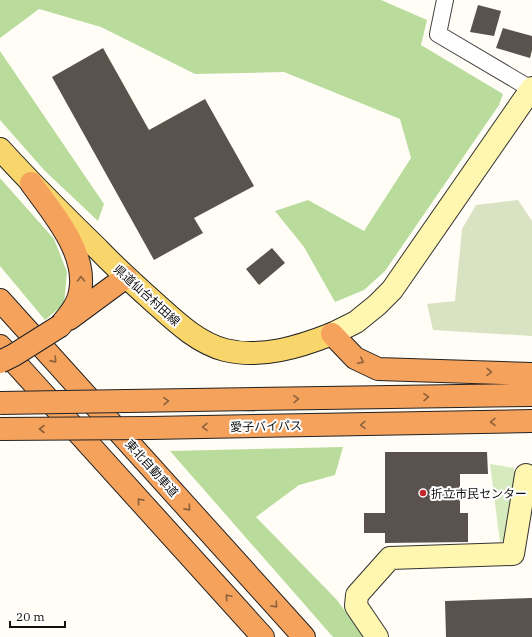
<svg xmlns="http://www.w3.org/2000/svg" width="532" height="637" font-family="'IBM Plex Serif','Noto Sans JP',serif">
<rect width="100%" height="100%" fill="#fffdf5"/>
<path fill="#d5ebbd" d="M490 464 514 468 516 486 506 539 500 542Z"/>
<path fill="#b9dc9c" d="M0 0H381L427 20 421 45 503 94 499 105 385 271 364 290 335 302 304 247 275 211 308 200 364 231 411 158 400 119 284 72 195 74 101 27 39 9 0 38Z
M0 51 104 204 98 221 44 170 0 120Z
M0 178 54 239 67 272 64 304 45 320 0 266Z
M343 447 335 475 299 485 256 517 337 600 363 637H333L170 451Z"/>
<path fill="#d9e3c4" d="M518 200 532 221V336L433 330 427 304 455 301 462 229 476 205Z"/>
<path fill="#5a524d" d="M478 5 501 11 494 36 470 32Z
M503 28 532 36V50L530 58 496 48Z
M103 48 149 130 205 99 254 186 194 218 203 233 154 260 52 77Z
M272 248 285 263 259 285 246 269Z
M385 452H487L488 474H460V513H468V542L385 543V533H364V513H385Z
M532 598V637H446L445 601Z"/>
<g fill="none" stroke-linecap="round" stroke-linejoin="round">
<defs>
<path id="street" d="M445 0 438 34 531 89"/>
<path id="secondary" d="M332 334 356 322 377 305 392 290 532 88
M377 637 356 606 357 595 390 558 513 554 526 475"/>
<path id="primary" d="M0 149C31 183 64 216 98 249 116 268 136 286 155 303 176 322 198 343 225 350 261 359 299 347 332 334"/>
<path id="highway" d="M31 183C52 212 88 253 80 292 78 305 68 316 60 326
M0 300 304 637
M69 319 126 277
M332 334 355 358 378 369 532 374
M0 346 263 637
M127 401 532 395
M151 428 532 421"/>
</defs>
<use href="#street" stroke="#444" stroke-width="18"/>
<use href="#secondary" stroke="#333" stroke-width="24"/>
<use href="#primary" stroke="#222" stroke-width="24"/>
<use href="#highway" stroke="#222" stroke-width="24"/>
<use href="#street" stroke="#fff" stroke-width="16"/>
<use href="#secondary" stroke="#fff6b0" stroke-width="22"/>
<use href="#primary" stroke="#f9d66b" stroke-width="22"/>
<use href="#highway" stroke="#f5a25d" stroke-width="22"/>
<defs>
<path id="highway-bridge" d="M0 362 14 355 60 326
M0 403 127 401
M0 429 151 428"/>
</defs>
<use href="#highway-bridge" stroke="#222" stroke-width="24" stroke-linecap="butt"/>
<use href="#highway-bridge" stroke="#f5a25d" stroke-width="22"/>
</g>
<defs><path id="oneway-chevron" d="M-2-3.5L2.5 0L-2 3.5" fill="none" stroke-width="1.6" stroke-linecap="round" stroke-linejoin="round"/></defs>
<g stroke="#8e613b">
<use href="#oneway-chevron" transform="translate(81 279) rotate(-90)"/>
<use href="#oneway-chevron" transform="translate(54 360) rotate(48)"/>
<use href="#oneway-chevron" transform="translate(361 361) rotate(26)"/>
<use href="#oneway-chevron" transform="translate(489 372) rotate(2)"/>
<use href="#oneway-chevron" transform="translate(426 397) rotate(-1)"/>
<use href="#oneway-chevron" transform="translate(296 399) rotate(-1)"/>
<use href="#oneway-chevron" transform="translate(166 401) rotate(-1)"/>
<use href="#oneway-chevron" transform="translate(493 422) rotate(179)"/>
<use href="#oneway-chevron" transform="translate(363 425) rotate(179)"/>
<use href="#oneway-chevron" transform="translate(205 427) rotate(179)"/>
<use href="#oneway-chevron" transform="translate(42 429) rotate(180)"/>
<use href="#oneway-chevron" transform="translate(140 501) rotate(-132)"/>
<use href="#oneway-chevron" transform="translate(188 508) rotate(48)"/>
<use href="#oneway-chevron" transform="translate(228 597) rotate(-131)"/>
<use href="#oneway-chevron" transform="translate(275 605) rotate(48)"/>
</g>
<circle fill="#c4262e" stroke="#fff" stroke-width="1.5" cx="423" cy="493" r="4"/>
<g text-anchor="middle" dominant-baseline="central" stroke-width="4" stroke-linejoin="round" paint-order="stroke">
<g font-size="12" fill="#111" stroke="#fff">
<text transform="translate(147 295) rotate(42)">県道仙台村田線</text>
<text transform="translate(266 426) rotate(-1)">愛子バイパス</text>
<text transform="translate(152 468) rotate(48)">東北自動車道</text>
</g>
<g font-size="12" fill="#111" stroke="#fff" text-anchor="start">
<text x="431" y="493">折立市民センター</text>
</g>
</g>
<path d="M10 621v6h55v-6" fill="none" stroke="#111111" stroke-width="2"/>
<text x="16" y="621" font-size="12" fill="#111111" stroke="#ffffff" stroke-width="3" paint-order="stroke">20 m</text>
</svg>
